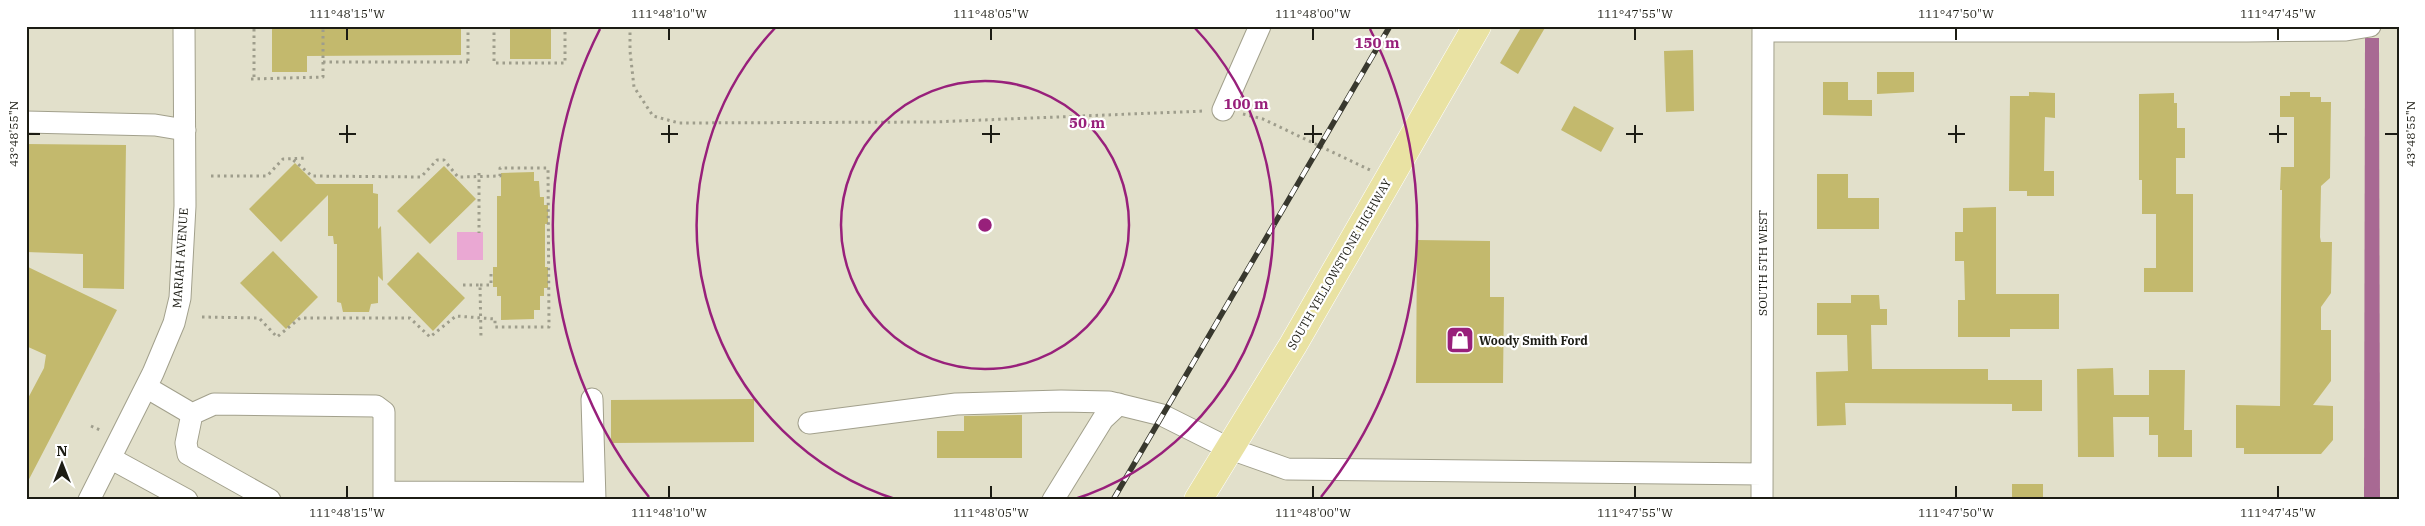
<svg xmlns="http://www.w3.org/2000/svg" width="2425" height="526" font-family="'IBM Plex Serif',serif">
<rect width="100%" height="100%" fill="#e2e0cb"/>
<path fill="#eaa8d3" d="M457 232H483V260H457Z"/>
<path fill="#a86993" d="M2365 38H2379L2380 500H2364Z"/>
<path fill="#c3b96d" d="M272 26H461V55L307 56V72H272Z
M510 26H551V59H510Z
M1522 26H1546L1518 74 1500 63Z
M1693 50 1694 111 1666 112 1664 51Z
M1877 72H1914V92L1877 94Z
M1823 82H1848V100H1872V116L1823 115Z
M2029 92 2055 93V118L2045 117 2044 171H2054V196H2027V191H2009L2010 96H2029Z
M2290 92H2310V97H2321V102H2331L2330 178 2321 186 2320 237 2321 242H2332L2331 293 2321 307V330H2331V381L2313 405 2333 406V440L2321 454H2244V448H2236V405L2280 406 2282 190H2280L2281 167H2294V117H2280V96H2290Z
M2174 93V103H2177V128H2185V158H2176V194H2193V292H2144V268H2156V214H2142V180H2139V94Z
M1574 106 1614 128 1601 152 1561 130Z
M26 144 126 145 124 289 83 288V254L26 252Z
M295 163 316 184H373V193L378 194V229L381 226 383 281 378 276V303L371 304 369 312H343L341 303 337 302V244H334L333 236H328V195L281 242 249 209Z
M444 166 476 199 430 244 397 211Z
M534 172V181H539L540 197H544V205H548V224H545V267H548V288H544V296H540V310H534V319L501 320V296H497V287H493V267H497V196H501V173Z
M1817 174H1848V198H1879V229H1817Z
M1996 207V294H2059V329H2010V337H1958V300H1965L1964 261H1955V232H1963V208Z
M1417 240 1490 241V297H1504L1503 383H1416Z
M273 251 318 297 286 329 240 283Z
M418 252 465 298 433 331 387 284Z
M26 266 117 310 26 485V402L44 368 46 355 26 346Z
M1851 295H1879L1880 309H1887V325H1871L1872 369H1988V380H2042V411H2012V404L1845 403 1846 425 1817 426 1816 372 1848 371 1847 335H1817V303H1851Z
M2113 368 2114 395H2149V370H2185L2184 430H2192V457H2158V435H2149V417H2113L2114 457H2078L2077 369Z
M754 399V442L611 443V400Z
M1022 415V458H937V431H964V416Z
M2012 484H2043V500H2012Z"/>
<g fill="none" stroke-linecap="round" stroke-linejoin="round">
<defs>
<path id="minor" d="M1763 31H2247L2346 30 2370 26
M1223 110 1260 26
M26 122 155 125 185 130
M146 387 192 414 214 404 376 406 384 412V500
M592 399 595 500
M192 414 186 443 188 454 270 500
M809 423 956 404 1061 401 1109 402 1162 415 1228 448 1287 469 1762 474
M110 458 187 500
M384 492 594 493
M89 500 153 373 174 323 180 298 185 206 184 26
M1053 500 1103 419 1119 404
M1762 500 1763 26"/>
<path id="major" d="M1198 500 1293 345 1477 26"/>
</defs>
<use href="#minor" stroke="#a2a08c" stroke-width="23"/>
<use href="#major" stroke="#fff" stroke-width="29"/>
<path stroke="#9e9d8c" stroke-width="3" stroke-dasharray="2.5 4" stroke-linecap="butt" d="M468 26V62H471
M494 26V63H565V26
M630 26V51L634 87 653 116 679 123 933 122 1205 111
M323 62H468
M254 77V26
M251 79 323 77V26
M1243 114 1263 119 1370 170
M479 173V233
M211 176H267L283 159 307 158
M463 285H480L481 339
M480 285H491V272
M202 317 259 318 277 337 300 318H410L430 337 456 316 495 319V327H549L548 168H500V176L458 177 444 160H437L421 177 312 176 292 159
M91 426 100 430"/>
<use href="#minor" stroke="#fff" stroke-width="21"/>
<use href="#major" stroke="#e9e2a3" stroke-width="28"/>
<defs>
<path id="rail" d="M1113 500 1390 26"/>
</defs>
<use href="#rail" stroke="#38382e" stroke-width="5.5"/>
<use href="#rail" stroke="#fff" stroke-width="4" stroke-dasharray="11" stroke-linecap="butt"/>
</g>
<path fill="none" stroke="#1c1c14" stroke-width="2" d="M347 28V40M669 28V40M991 28V40M1313 28V40M1635 28V40M1956 28V40M2278 28V40M347 125V143M669 125V143M991 125V143M1313 125V143M1635 125V143M1956 125V143M2278 125V143M28 134H40M339 134H356M661 134H678M982 134H1000M1304 134H1322M1626 134H1643M1948 134H1965M2269 134H2287M2385 134H2398M347 486V498M669 486V498M991 486V498M1313 486V498M1635 486V498M1956 486V498M2278 486V498"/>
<g fill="none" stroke="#98207b" stroke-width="2.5">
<circle cx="985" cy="225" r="144"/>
<path d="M898 500A288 288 0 0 1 776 27M1194 27A288 288 0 0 1 1072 500"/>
<path d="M649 497A432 432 0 0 1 600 29M1370 29A432 432 0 0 1 1321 497"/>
</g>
<defs>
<symbol id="shop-square" viewBox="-11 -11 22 22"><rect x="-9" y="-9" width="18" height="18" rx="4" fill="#98207b" stroke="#fff"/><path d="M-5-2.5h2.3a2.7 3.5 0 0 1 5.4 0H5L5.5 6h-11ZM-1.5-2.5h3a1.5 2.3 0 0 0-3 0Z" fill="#fff"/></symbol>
</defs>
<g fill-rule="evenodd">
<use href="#shop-square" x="1444" y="324" width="32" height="32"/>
</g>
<g text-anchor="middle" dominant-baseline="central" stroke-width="4.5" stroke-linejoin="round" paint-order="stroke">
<g font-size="12" fill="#1c1c14" stroke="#fff">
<text transform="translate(180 258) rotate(-86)">MARIAH AVENUE</text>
<text transform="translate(1762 263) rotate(-90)">SOUTH 5TH WEST</text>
<text transform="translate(1339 264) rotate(-60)">SOUTH YELLOWSTONE HIGHWAY</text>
</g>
<g font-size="12" font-weight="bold" fill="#1c1c14" stroke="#fff" text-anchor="start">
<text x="1479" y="340">Woody Smith Ford</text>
</g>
</g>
<circle cx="985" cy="225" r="8" fill="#98207b" stroke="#fff" stroke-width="2.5"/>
<g font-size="15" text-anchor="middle" font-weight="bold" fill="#98207b" stroke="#fff" stroke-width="4.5" stroke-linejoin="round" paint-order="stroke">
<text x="1377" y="48">150 m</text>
<text x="1246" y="109">100 m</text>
<text x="1087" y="128">50 m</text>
</g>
<rect width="2425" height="526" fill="none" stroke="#ffffff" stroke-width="55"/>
<g transform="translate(62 464)" stroke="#ffffff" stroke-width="4" paint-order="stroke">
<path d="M0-4L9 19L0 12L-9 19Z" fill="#1c1c14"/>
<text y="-8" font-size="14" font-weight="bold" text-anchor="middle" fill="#1c1c14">N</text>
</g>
<rect x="28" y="28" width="2370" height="470" fill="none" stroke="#1c1c14" stroke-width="2"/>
<g font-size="12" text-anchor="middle" fill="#1c1c14">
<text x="347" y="18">111°48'15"W</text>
<text x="669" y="18">111°48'10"W</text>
<text x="991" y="18">111°48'05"W</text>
<text x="1313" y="18">111°48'00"W</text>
<text x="1635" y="18">111°47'55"W</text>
<text x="1956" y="18">111°47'50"W</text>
<text x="2278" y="18">111°47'45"W</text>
<text transform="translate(14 134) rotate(-90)" y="4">43°48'55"N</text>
<text transform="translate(2411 134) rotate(-90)" y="4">43°48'55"N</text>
<text x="347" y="517">111°48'15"W</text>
<text x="669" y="517">111°48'10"W</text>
<text x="991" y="517">111°48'05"W</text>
<text x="1313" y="517">111°48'00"W</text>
<text x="1635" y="517">111°47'55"W</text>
<text x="1956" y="517">111°47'50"W</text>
<text x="2278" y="517">111°47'45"W</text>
</g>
</svg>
